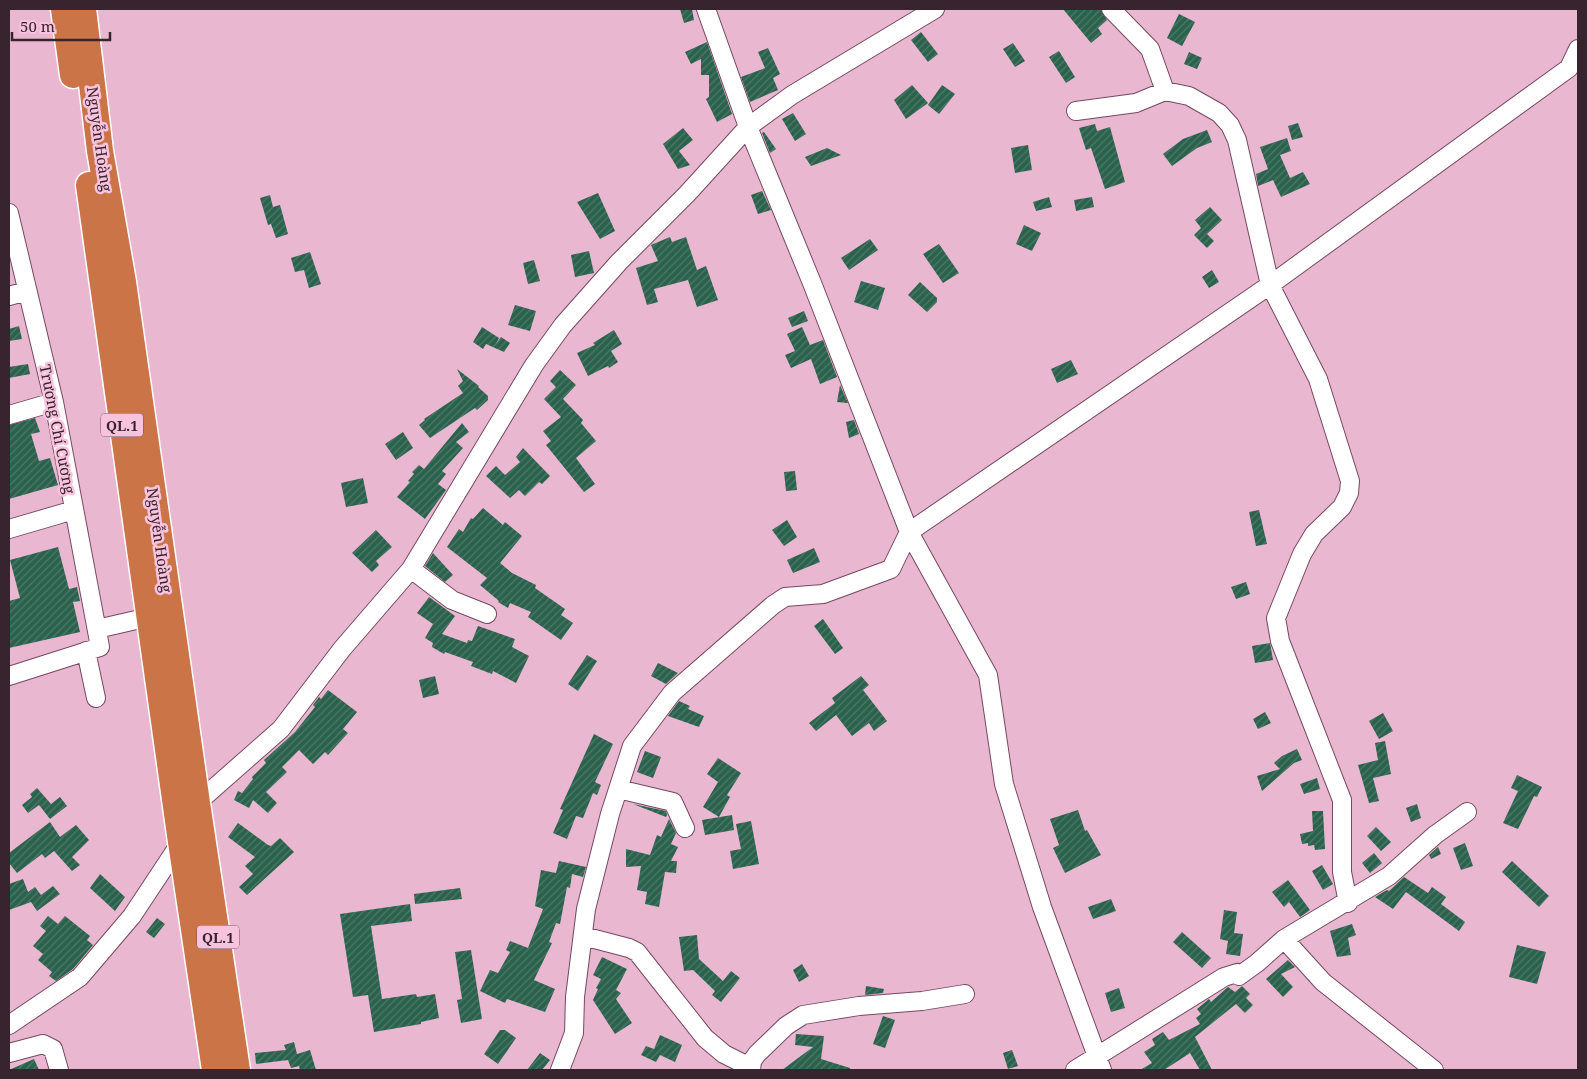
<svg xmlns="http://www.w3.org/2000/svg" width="1587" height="1079" font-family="'Noto Serif',serif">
<defs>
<pattern id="building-hatch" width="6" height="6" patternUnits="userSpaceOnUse" patternTransform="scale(1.25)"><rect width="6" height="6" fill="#2a624e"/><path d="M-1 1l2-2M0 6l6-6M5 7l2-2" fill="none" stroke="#50796a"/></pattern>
</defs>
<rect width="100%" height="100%" fill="#eab7d0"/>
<path fill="url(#building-hatch)" d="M680 9H692L694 20 684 23Z
M1063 9H1101L1107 20 1098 28 1102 34 1091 43Z
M1179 14 1195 22 1182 46 1167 38Z
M921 32 938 54 928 62 911 40Z
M707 42 732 114 717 122 706 99 709 97V75H701V59L691 64 685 52Z
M1013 43 1025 61 1015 67 1003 49Z
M768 48 780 74 773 78 778 90 750 102 741 77 765 68 758 52Z
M1059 51 1075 77 1066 83 1049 57Z
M1189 52 1202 58 1197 69 1184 64Z
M912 85 928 103 906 119 894 100Z
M942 85 955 94 939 114 928 105Z
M793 113 806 134 795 141 782 119Z
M1298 123 1303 137 1292 140 1288 126Z
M1095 124 1097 131 1110 127 1125 182 1105 189 1091 148 1086 150 1079 128Z
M683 128 693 140 679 151 690 165 678 169 663 144Z
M1207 130 1212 142 1197 148 1172 166 1163 154 1183 139Z
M764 132 776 149 770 153 762 133Z
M1287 138 1291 151 1280 155 1290 178 1303 172 1310 184 1281 197 1273 180 1258 186 1256 174 1268 169 1260 147Z
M1028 145 1032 170 1015 173 1011 148Z
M827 148 841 155 811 166 805 157Z
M762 191 771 210 758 214 751 195Z
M598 193 615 231 600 239 577 202Z
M270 195 273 207 280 205 288 234 276 238 271 224 268 225 260 198Z
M1049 197 1052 207 1036 211 1033 202Z
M1092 197 1094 207 1076 211 1074 200Z
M1210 207 1222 220 1207 234 1214 241 1207 248 1194 235 1201 228 1195 220Z
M1024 225 1041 233 1032 251 1016 244Z
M670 237 672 242 686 237 697 270 706 266 718 300 697 307 688 280 654 289 658 302 647 305 636 268 658 261 651 245Z
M870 239 878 250 849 270 841 258Z
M939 244 959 273 943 283 923 254Z
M589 251 594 273 575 277 571 255Z
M310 252 321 284 309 288 304 270 295 272 291 258Z
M534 260 540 281 528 284 523 263Z
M1212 270 1219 282 1209 288 1202 277Z
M861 281 885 288 878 310 854 302Z
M920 282 937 298V302L927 312 908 295Z
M515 305 536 311 530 331 508 325Z
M804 311 808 321 792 327 788 318Z
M19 326 22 339 9 341V329Z
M482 327 499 338 496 344 501 337 510 343 504 352 486 344 483 349 473 342Z
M802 327 810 345 823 340 837 377 820 384 811 359 791 368 785 355 795 351 787 334Z
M614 330 622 344 611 351 618 362 609 368 608 366 588 376 577 353 595 345 593 343Z
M1071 360 1078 374 1057 383 1051 369Z
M28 364 30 374 9 378V367Z
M457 369 479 386 478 387 488 396V400L477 410 475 408 430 438 419 425 425 420 424 419 463 393 458 386 463 381Z
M560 370 576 385 563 399 583 420 581 423 596 441 576 458 595 484 584 492 546 445 551 441 543 431 561 417 544 399 556 387 550 381Z
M840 385 848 403 837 402Z
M35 418 40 432 31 434 39 461 50 458 58 485 9 499V425Z
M854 420 859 434 849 438 846 422Z
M462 423 469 432 456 442 463 448 442 471 446 474 438 484 446 490 425 519 397 497 410 482 408 481 414 474 412 472 419 465 424 469Z
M403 432 413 448 396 460 385 444Z
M523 448 550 476 542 484 539 482 525 496 519 490 510 498 486 476 496 466 505 475 520 462 516 457Z
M795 471 797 490 786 491 784 472Z
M363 478 368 503 346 507 341 483Z
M483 508 503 525 505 522 522 536 500 563 512 573 536 585 535 588 565 609 561 615 573 623 561 640 528 617 531 612 510 603 508 608 498 602 499 601 480 585 487 578 447 547 459 529 463 532 471 518 473 519Z
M1259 510 1267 544 1256 546 1249 512Z
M787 520 797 537 784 546 772 530Z
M376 530 392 547 376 561 379 565 372 572 352 553Z
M58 547 69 589 77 587 80 601 73 602 80 632 9 648V601L20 598 10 560Z
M814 548 820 562 793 573 787 560Z
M433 553 453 575 445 582 425 566Z
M1246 582 1250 594 1236 599 1231 587Z
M429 597 455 616 442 634 467 643 468 640 472 641 478 626 515 639 512 647 529 656 516 683 493 671 492 674 471 666 473 662 445 652 444 654 432 647 433 643 425 638 433 624 417 613Z
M823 619 843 648 835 654 814 626Z
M1270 643 1273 660 1255 663 1252 646Z
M587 655 597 661 578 691 568 684Z
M658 663 678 673 666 684 651 676Z
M435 676 439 694 423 698 419 680Z
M861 676 869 685 863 690 887 721 874 731 869 723 852 736 836 715 816 731 809 723 835 703 832 698Z
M328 690 357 712 343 729 348 733 328 755 325 752 313 764 299 750 282 767 287 772 266 792 277 803 268 813 253 800 249 808 234 800 238 791 242 793 253 779 252 777 266 763 264 760 295 732 315 707 313 705 319 697 321 699Z
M679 701 690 706 688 709 704 716 699 727 668 716Z
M1265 712 1271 723 1258 729 1253 719Z
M1383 713 1393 731 1379 739 1369 721Z
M594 734 613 744 595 782 601 785 597 795 593 793 583 818 576 816 567 839 553 833 563 810 560 809Z
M1385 741 1391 774 1373 778 1379 801 1369 803 1358 765 1378 760 1375 743Z
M1297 749 1302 760 1294 763 1262 791 1257 776 1280 769 1274 763 1282 756Z
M645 751 661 757 653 778 637 772Z
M718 758 741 773 727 795 730 797 719 817 703 807 718 782 707 774Z
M1517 775 1542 787 1537 797 1534 796 1518 829 1503 823 1518 791 1511 788Z
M1317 778 1320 789 1304 794 1300 784Z
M37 788 51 804 60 797 67 806 50 819 39 805 28 813 22 805 32 797 30 794Z
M633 804 666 811 667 815 666 817Z
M1417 804 1421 818 1411 822 1406 808Z
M1078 810 1085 831 1087 830 1101 855 1065 873 1053 848 1059 845 1050 819Z
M1312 811H1323L1325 849 1315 850 1314 845 1308 846V843L1302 844 1300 834 1313 831Z
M732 815 734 830 705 835 702 820Z
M669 819 676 833 671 844 678 847 671 861H677L676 873 665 872 659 907 645 904 647 892 637 890 641 866 626 867V849L650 855 657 835 661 837Z
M751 821 759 864 733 869 730 851 741 849 736 824Z
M50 822 60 837 76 825 89 840 72 857 80 865 72 871 54 851 45 858 42 854 17 873 9 863V853Z
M238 823 268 845 271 846 280 838 294 852 247 895 239 887 253 874 245 866 255 857 228 837Z
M1376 827 1391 842 1381 851 1367 836Z
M1465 843 1473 866 1461 870 1453 848Z
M1438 847 1441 854 1431 859 1429 855Z
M1374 853 1382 863 1370 873 1362 863Z
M559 861 586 867 583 877 572 874 570 888 567 887 560 924 556 923 549 942 552 943 534 980 555 989 545 1012 507 999 505 1003 480 991 490 970 498 973 510 952 506 950 510 941 528 948 543 909 535 906 541 870 556 873Z
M1512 861 1549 896 1539 907 1502 872Z
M1322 865 1333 884 1323 890 1312 871Z
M100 874 125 897 115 911 90 888Z
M1404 877 1428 893 1432 887 1446 897 1441 904 1465 922 1459 931 1406 892 1393 909 1375 897 1387 890 1389 891Z
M23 879 28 892 35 887 41 895 53 886 60 894 37 911 31 902 9 910V884Z
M1288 880 1310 910 1300 917 1289 902 1284 907 1272 892Z
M460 888 462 899 415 904 414 894Z
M1111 899 1116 911 1093 919 1088 907Z
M410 904 412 921 371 926 382 999 416 994 417 997 435 994 439 1018 421 1022V1024L374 1032 368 995 353 997 340 914Z
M1224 910 1237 912 1234 933 1243 934 1240 956 1226 954 1228 941 1220 939Z
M48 916 58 924 65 916 90 936 87 940 93 945 73 969 56 981 49 976 52 972 38 960 43 954 33 946 46 931 40 926Z
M157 918 165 924 154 938 146 932Z
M1352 924 1356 935 1348 938 1351 955 1337 957 1330 931Z
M1182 932 1211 958 1202 968 1173 942Z
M697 935 699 959 723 981 731 971 740 978 721 1002 712 995 715 991 693 970 684 971 679 937Z
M1517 945 1546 952 1537 984 1509 977Z
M471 950 482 1019 461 1023 457 1000 462 999 455 952Z
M602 957 627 969 616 990 621 993 616 999 632 1023 615 1034 593 1000 598 989 596 988 601 979 593 975Z
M1288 960 1295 967 1281 974 1293 987 1283 997 1266 979Z
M802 964 809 976 799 982 793 970Z
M866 986 884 989 883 993 865 995Z
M1242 986 1250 994 1246 998 1253 1005 1245 1013 1236 1004 1195 1037 1212 1070H1200L1190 1053 1164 1070H1140L1152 1063 1144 1052 1155 1045 1152 1039 1163 1032 1169 1040 1200 1024 1196 1018 1201 1014 1197 1009 1209 999 1211 1002 1228 987 1235 992Z
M1119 988 1125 1008 1111 1012 1105 993Z
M883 1016 895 1020 885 1048 873 1044Z
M500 1030H505L516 1038 498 1064 484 1054Z
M796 1034 824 1036 821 1059 850 1068V1070H782L813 1047 795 1045Z
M660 1035 682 1045 675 1062 660 1055 656 1062 641 1055 646 1046 654 1049Z
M294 1042 297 1054 310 1050 316 1070H300L299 1066 291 1068 288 1060 256 1064 255 1053 286 1050 284 1045Z
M1012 1050 1018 1066 1008 1069 1003 1053Z
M540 1053 550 1060 542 1070H527Z
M34 1059 39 1070H9Z"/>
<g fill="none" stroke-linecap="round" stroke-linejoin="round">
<defs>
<path id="minor" d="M706 9 748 127 812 283 909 532 988 675 1004 784 1042 907 1102 1070
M1111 9 1150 49 1165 91 1189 96 1219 113 1230 125 1237 140 1270 285 1318 379 1350 481 1349 493 1342 507 1314 534 1302 554 1276 618 1280 641 1342 800V872L1348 903
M1076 111 1136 103 1165 91
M9 213 54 402 100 647 9 676
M9 296 27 291
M9 415 54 402
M9 529 74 510
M411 569 452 600 487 614
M97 629 149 617
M86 651 96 698
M618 789 673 802 685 828
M197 803 281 729 342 649 411 569 534 365 563 325 619 262 687 194 748 127 792 95 935 9
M583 936 629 948 637 952 705 1038 724 1054 750 1067
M1284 939 1323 982 1434 1070
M9 1025 80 977 132 916 181 842
M9 1053 43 1044 53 1049 59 1070
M560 1070 574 1033 575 997 586 909 610 814 632 746 672 693 773 605 785 597 823 594 891 569 909 532 1270 285 1569 68 1578 49
M751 1070 752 1061 757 1054 786 1026 803 1015 859 1006 922 1001 965 994
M1075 1070 1224 977 1237 973 1239 976 1257 963 1284 939 1389 876 1435 835 1467 812"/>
<path id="highway" d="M64 9 73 75
M83 9 100 151 123 282 197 803 237 1070
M89 185 181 842 215 1070"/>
</defs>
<use href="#minor" stroke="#754961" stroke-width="20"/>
<use href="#highway" stroke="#fff" stroke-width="29"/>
<use href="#minor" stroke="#fff" stroke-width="18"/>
<use href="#highway" stroke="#ca7447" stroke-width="26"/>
</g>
<g text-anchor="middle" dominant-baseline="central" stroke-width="5" stroke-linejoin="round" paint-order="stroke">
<g fill="#f8c3dd" stroke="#715462" stroke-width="1">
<rect x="101" y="413.5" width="42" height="23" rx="4"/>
<rect x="197" y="925.5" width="42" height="23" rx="4"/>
</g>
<g font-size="14" font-weight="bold" fill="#37242e">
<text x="122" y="425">QL.1</text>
<text x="218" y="937">QL.1</text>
</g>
<g font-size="15" fill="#37242e" stroke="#f8c3dd">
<text transform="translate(100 139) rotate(82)">Nguyễn Hoàng</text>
<text transform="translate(58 429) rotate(79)">Trương Chí Cương</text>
<text transform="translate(160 540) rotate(82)">Nguyễn Hoàng</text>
</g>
</g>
<rect width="1587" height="1079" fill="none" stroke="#37242e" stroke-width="20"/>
<path d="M12 32v8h98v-8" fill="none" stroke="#37242e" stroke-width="2.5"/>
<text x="20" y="32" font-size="15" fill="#37242e" stroke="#f8c3dd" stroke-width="4" paint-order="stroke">50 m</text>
</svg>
